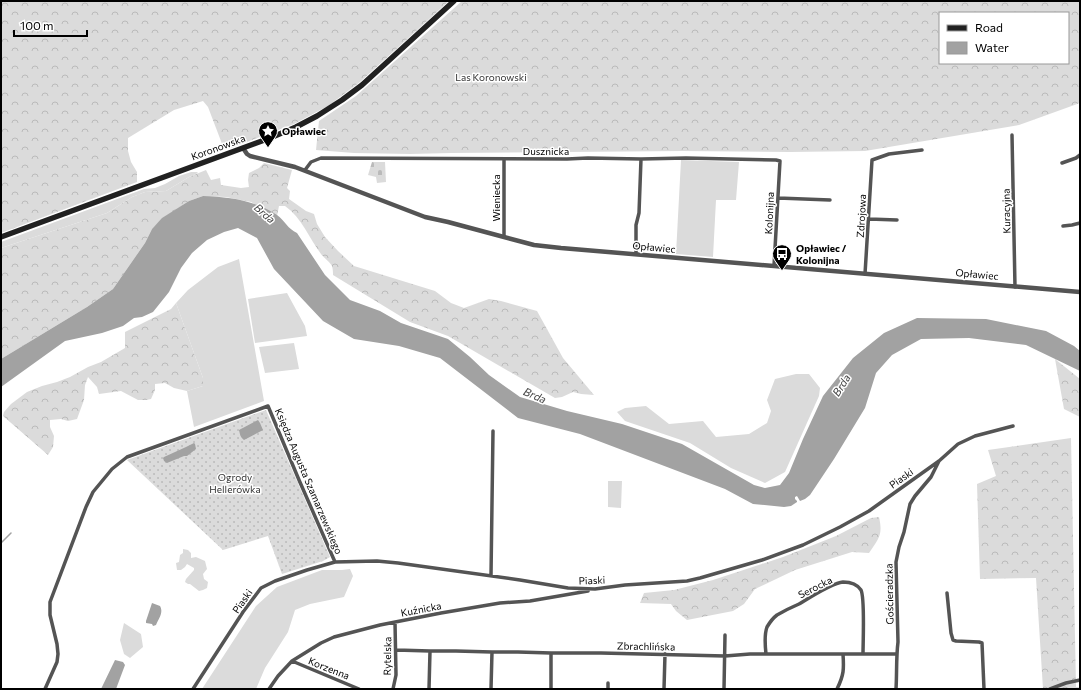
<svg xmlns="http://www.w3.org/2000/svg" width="1081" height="690" font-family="Commissioner,sans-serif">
<defs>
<pattern id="forest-crowns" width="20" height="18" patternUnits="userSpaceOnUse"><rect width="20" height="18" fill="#dbdbdb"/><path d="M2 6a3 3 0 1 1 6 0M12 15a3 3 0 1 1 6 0" fill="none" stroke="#bababa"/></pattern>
<pattern id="cemetery-stones" width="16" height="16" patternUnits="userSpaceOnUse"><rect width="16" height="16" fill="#dbdbdb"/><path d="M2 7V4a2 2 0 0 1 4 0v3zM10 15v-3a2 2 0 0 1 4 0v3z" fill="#bababa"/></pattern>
<pattern id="garden-dots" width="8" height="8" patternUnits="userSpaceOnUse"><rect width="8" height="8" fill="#dbdbdb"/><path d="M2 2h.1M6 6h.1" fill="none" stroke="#bababa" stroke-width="1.8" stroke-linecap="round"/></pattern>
</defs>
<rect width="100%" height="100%" fill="#fff"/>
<path fill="#dbdbdb" d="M681 160 739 162 736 200H716L713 257 676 254Z
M191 172H197L198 173 189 177 166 191 145 192 132 197 107 213 1 248V242L144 189 155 188 165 184 179 176Z
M239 259 264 401 194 427 187 391 203 386V378L176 303 188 290 218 267Z
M287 293 305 326 307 336 255 343 248 299Z
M294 343 299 369 265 373 259 347Z
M796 374H809L820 388 819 396 785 472 765 483 731 468 690 443 625 421 617 412 625 408 646 406 669 424 703 421 716 437 749 434 767 423 771 411 767 400 775 379Z
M608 481H622L621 508 608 507Z
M183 549 188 550 191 553V558L196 557 205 561 207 569 203 574 204 579 208 582 207 588 203 590 199 591 190 584H188L185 582 186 579 194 570V568L187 564 185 567 181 570H177L176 563 179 562 180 555 183 553Z
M350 569 353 576 344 597 310 604 295 610 288 632 265 668 256 689H202L256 606 277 587 322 570H342Z
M124 623 141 634 143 647 130 658 124 654 120 640Z"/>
<path fill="url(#forest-crowns)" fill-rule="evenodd" d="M1 1H449L360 82 328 106 294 124 231 148 224 149 208 107 203 101 174 110 128 138V151L131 162 137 172V182L1 233Z
M462 1H1080V103L1019 125 865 151 790 152 682 151 451 153 410 154 354 153 316 150 319 121 356 96ZM940 13H1068V63H940Z
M264 163 292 170 287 188 290 191 289 199 306 211 314 214 317 224 325 237 338 251 354 266 435 291 451 303 464 308 489 299 501 301 537 311 563 358 594 395 581 394 573 392 562 397 555 398 448 336 410 322 333 275C333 273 333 269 332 266 330 262 324 258 321 254 309 238 302 218 285 206H279L277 216 251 202 226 197 203 196 189 201 163 218 152 229 145 243 113 289 87 307 1 359V248L107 213 132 197 145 192 166 191 189 177 206 170 211 180 220 178 221 185 241 188 249 187 248 180 249 173 259 168Z
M176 303 203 378V386L187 391 174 388 165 383 155 384V390L151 399 146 400H138L121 391 99 394 97 387 88 377 85 385 84 400 77 419 68 421 61 419 50 420V427L54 436 53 447 48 455 3 416 4 412 11 404 27 392 42 386 57 382 70 377 88 367 101 362 125 348V332L171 309Z
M1055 359 1080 379V417L1064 409Z
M1071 438 1076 687H1080V689H1043L1036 578 980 579 977 484 996 476 988 450Z
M879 517C883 535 879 538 869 553L852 552 795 570 755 589 744 604 733 611 687 620 676 611 671 604 640 603 644 593 674 590 713 580 783 557 836 536 871 518Z"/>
<path fill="url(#cemetery-stones)" d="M372 162H385L386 182 377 183 376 177 368 175Z"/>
<path fill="url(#garden-dots)" d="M266 410 330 557 323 561 282 574 268 536 223 550 127 460Z"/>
<path fill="#a2a2a2" d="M203 196C230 197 254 200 277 215 285 221 288 229 297 233L325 275 350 300 380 311 401 323 448 339 470 357 489 375 520 397 567 411 622 424 682 444 754 485 765 488 780 485 789 473 803 439 823 396 853 358 884 333 917 318 986 319 1046 331 1074 346 1080 351V371L1026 345 969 338 921 339 892 355 876 373 865 408 834 459 810 495 805 499 800 501 797 496 795 497V499L797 501V502L791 506 784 507 753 504 725 489 580 434 518 418 440 358 399 346 354 339 323 321 274 269 257 238 238 228 224 232 207 240 192 253 181 268 169 292 153 312 142 317 134 318 123 326 102 333 65 341 1 387V359L87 307 113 289 145 243 152 229 162 218 181 206 189 201Z
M258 420 260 423 263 430 244 440C240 437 240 434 239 430Z
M194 443 195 444 196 449 187 456H184L167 463 164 461 163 458 164 457 186 447Z
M152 603 160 606C164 613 158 619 156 625L153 626 152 624 146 623V621Z
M115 660 123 662 125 665 116 689H101Z"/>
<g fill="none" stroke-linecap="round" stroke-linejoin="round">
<path stroke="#a2a2a2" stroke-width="1.5" d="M1 543 11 533"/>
<path stroke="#545454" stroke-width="3.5" d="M1012 135 1015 287
M504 159V237
M1062 163 1076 158 1080 155
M305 170 311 162 321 158 567 159 588 158 641 159
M778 198 830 200
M869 219 897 220
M1063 226 1072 225 1080 223
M636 254V225L639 213 641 159 686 158 776 160 780 161 774 266
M865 274 872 160 889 154 922 150
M491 576 493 431
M947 593 951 633 953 640 956 641 979 642 982 643 984 689
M396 650 430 651H456L492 652H518L551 653H601L725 656 750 654H896
M766 654C765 645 764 635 767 627 770 622 773 618 777 615 784 611 792 607 799 604 809 598 832 583 843 582 850 582 857 584 861 590 865 598 863 643 863 654
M292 661 359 689
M45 689 57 662 58 654 57 644 50 615V602L86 507 93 492 112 469 127 457 268 406 299 480 335 562
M193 689 243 612 261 588 275 581 307 570 335 562 377 561 398 563 520 580 568 588 595 589 625 585 687 581 700 578 762 560 803 545 840 527 869 511 939 461 958 444 975 436 1013 426
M269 689 278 676 292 661 321 643 334 637 380 625 441 613 500 603 530 601 588 591
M393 689 396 675 395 622
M429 689 430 651
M491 689 492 652
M551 689V653
M608 689V683
M664 689 665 654
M724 689 725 635
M837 689C844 675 844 669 843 654
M896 689C897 673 896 658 898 642L896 562 899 547 904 532 910 504 915 496 931 477 939 461
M1050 689 1066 683 1080 680"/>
<path stroke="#545454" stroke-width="4.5" d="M243 148 247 154 250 156 295 167 425 217 448 222 534 245 561 248 1080 292"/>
<path stroke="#212121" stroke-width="5.5" d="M1 237 270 138 296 127 317 116 342 100 362 85 454 1"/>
</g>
<defs>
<symbol id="sight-pin" viewBox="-11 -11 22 30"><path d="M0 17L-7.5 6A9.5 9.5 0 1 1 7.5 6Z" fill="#000" stroke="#fff"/><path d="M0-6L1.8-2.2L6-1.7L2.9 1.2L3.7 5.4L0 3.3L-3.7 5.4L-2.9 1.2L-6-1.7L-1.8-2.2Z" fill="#fff"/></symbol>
<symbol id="bus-pin" viewBox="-11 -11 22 30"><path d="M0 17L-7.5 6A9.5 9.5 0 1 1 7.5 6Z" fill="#000" stroke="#fff"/><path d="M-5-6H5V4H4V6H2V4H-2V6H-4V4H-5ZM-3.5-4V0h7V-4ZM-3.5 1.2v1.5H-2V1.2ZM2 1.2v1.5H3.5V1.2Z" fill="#fff"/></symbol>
</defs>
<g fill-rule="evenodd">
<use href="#sight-pin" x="257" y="120" width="22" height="30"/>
<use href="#bus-pin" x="771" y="243" width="22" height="30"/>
</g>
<g text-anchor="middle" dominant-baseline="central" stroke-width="3" stroke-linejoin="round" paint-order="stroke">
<g font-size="10" fill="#323232" stroke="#fff">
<text x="491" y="77">Las Koronowski</text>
<text x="235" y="477">Ogrody<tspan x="235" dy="12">Hellerówka</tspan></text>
</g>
<g font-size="10" font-weight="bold" fill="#000" stroke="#fff" text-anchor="start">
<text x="282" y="131">Opławiec</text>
<text x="796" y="248">Opławiec /<tspan x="796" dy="12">Kolonijna</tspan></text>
</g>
<g font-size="10" fill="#000" stroke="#fff">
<text transform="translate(218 147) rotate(-20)">Koronowska</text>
<text x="546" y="151">Dusznicka</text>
<text transform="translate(496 198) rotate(-90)">Wieniecka</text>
<text transform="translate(1006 211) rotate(-91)">Kuracyjna</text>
<text transform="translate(769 213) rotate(-87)">Kolonijna</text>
<text transform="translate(861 216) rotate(-87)">Zdrojowa</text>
<text transform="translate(654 247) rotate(5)">Opławiec</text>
<text transform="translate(977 274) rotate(5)">Opławiec</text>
<text transform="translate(901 478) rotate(-35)">Piaski</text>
<text transform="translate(309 481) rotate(67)">Księdza Augusta Szamarzewskiego</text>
<text transform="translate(592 580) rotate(-2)">Piaski</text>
<text transform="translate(815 587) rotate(-27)">Serocka</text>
<text transform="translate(889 594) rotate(-91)">Gościeradzka</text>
<text transform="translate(242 601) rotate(-55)">Piaski</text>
<text transform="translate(421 609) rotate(-11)">Kuźnicka</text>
<text transform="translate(646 646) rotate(1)">Zbrachlińska</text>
<text transform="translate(387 656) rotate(-89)">Rytelska</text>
<text transform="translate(329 668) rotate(22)">Korzenna</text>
</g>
<g font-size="11" font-style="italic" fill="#434343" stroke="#fff">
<text transform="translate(265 213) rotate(41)">Brda</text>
<text transform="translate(841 385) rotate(-58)">Brda</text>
<text transform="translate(535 395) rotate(23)">Brda</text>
</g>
</g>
<rect width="1081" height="690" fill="none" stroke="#000000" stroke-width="4"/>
<rect x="939" y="12" width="130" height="52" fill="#ffffff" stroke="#999999"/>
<rect x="947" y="25" width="20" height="6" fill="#212121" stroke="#999999"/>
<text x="975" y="32" font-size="12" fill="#000000">Road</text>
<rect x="947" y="42" width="20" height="12" fill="#a2a2a2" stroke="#999999"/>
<text x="975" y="52" font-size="12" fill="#000000">Water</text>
<path d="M14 30v6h73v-6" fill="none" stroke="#000000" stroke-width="2"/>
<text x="20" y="30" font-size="12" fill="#000000" stroke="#ffffff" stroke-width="3" paint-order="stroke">100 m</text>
</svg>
